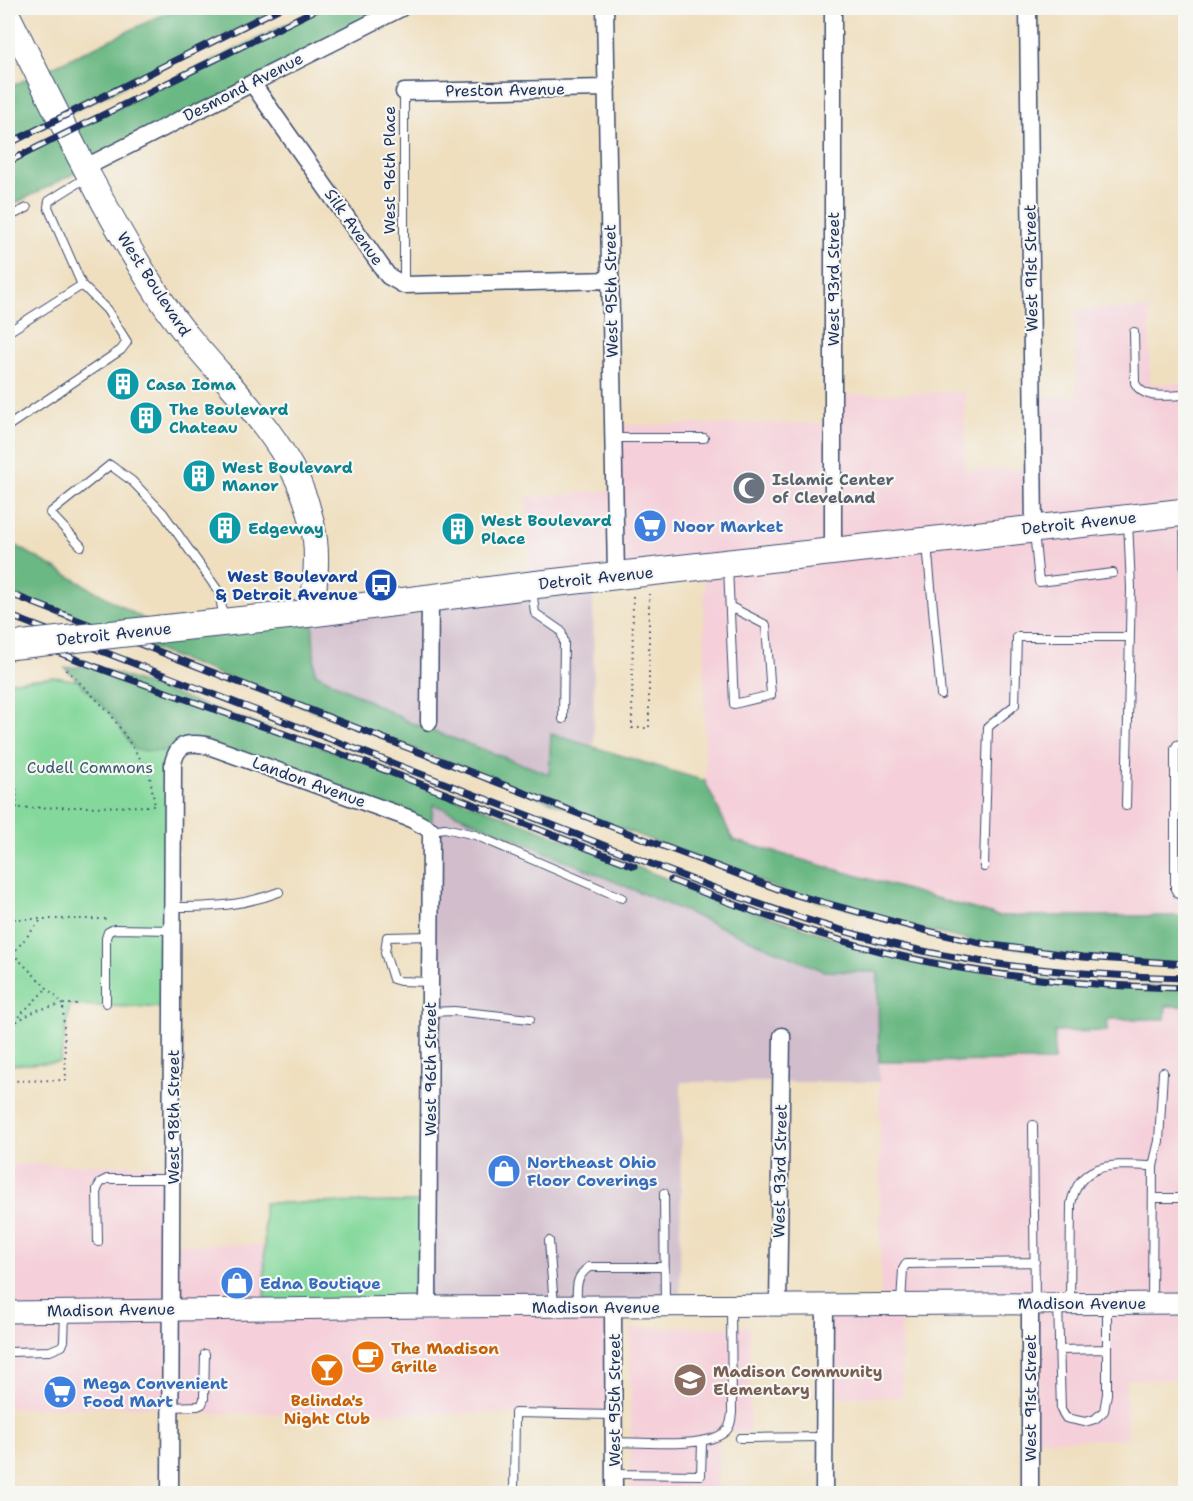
<svg xmlns="http://www.w3.org/2000/svg" width="1193" height="1501" font-family="'Shantell Sans',sans-serif">
<rect width="100%" height="100%" fill="#f6f6f2"/>
<filter id="ink" filterUnits="userSpaceOnUse"><feTurbulence type="fractalNoise" baseFrequency=".0167" numOctaves="2"/><feDisplacementMap in="SourceGraphic" scale="12" xChannelSelector="R" yChannelSelector="G"/><feConvolveMatrix kernelMatrix="1 2 1 2 8 2 1 2 1" color-interpolation-filters="sRGB"/></filter>
<filter id="wash" filterUnits="userSpaceOnUse"><feTurbulence type="fractalNoise" baseFrequency=".008" numOctaves="4" result="noise"/><feDisplacementMap in="SourceGraphic" scale="24" xChannelSelector="R" yChannelSelector="G"/><feGaussianBlur stdDeviation="1.35" result="paint"/><feColorMatrix in="noise" values="0 0 0 0 0 0 0 0 0 0 0 0 0 0 0 0 0 1.4 0 .05"/><feComposite in="paint" operator="in"/></filter>
<g filter="url(#wash)">
<rect width="100%" height="100%" fill="#efdfbf"/>
<path fill="#f5cfd9" d="M1076 309H1150V384L1185 383V916H998L733 840 705 781 704 567 532 585 526 498 614 490 613 425 832 423 833 395 965 392V470L1033 469 1032 397 1076 396Z
M1166 1006H1185V1379L1126 1380 1127 1439 1030 1440V1303L901 1306 902 1397H825V1306L881 1305 879 1062 1054 1061V1032L1107 1031 1108 1019H1165Z
M8 1164 173 1165 172 1244 265 1245V1308L613 1307 614 1415 515 1413 171 1414 170 1407 8 1408Z
M750 1327V1432H720L718 1437V1493H631L630 1328Z"/>
<path fill="#d1bdcb" d="M593 578 594 747 551 734 550 774 411 723 315 673 312 613Z
M433 804 824 971 879 972V1082H681L680 1307H428Z"/>
<path fill="#84d89b" stroke="#50847c" stroke-width="1.5" d="M54 677 131 689 176 752 173 1008 70 1005 60 1062 8 1065V682Z
M429 1202 428 1307 265 1309 264 1203Z"/>
<path fill="#6bb883" stroke="#437470" stroke-width="1.5" d="M177 8H280L8 144V88Z
M319 8H401L8 207V162Z
M8 541 161 629 312 613 315 673 411 723 549 774 551 734 705 781 733 840 998 916H1185V964L1083 957 985 944 928 931 786 892 8 593Z
M92 665 366 763 738 906 840 940 904 957 998 974 1096 985 1185 988V1006H1166L1165 1019H1108L1107 1031 1055 1032 1054 1061 879 1062 878 972 824 971 433 804 431 830 206 745 176 752 135 750 110 713 65 668Z"/>
</g>
<g filter="url(#ink)">
<g fill="none" stroke-linecap="round" stroke-linejoin="round">
<defs>
<path id="service" d="M404 92V285
M8 217 27 208
M8 332 82 285
M1134 332 1135 383C1144 401 1168 395 1186 395
M8 426 121 350 127 342 107 310 82 285 48 207 49 201 87 177
M614 438H704
M1184 515 1185 592
M1034 531 1039 582 1113 573
M927 544 941 695
M81 546 50 513 110 465 132 481 163 513 219 592 224 619
M728 567 734 704 771 695 766 625 731 607
M532 588 535 613 561 631 564 642 563 719
M1186 743 1177 745 1175 749V889L1178 894 1186 898
M1126 806 1131 588 1128 521
M431 830 445 828 475 835 622 898
M984 867 988 727 1015 705 1017 637H1130
M173 907C211 907 243 906 279 892
M430 982 400 981 393 979 385 953 387 937 431 936
M106 1003V938L108 932 114 929 173 930
M430 1012 454 1011 530 1019
M1033 1125 1035 1302
M664 1193 665 1306
M1153 1198H1186
M549 1241 554 1306
M98 1242 97 1189 101 1182 107 1179H172
M1070 1302 1071 1204C1080 1159 1116 1165 1153 1166L1159 1141 1163 1072
M1152 1302 1153 1166
M1058 1303 1061 1410 1066 1418 1085 1422 1095 1419 1104 1411 1107 1394V1303
M901 1304 903 1269 906 1264 1035 1262
M577 1306C577 1289 574 1278 589 1267H664
M1059 1350 1107 1349
M8 1352 50 1351 62 1346 64 1341 65 1312
M171 1407 198 1406 202 1404 204 1399 205 1354
M740 1438 824 1437
M614 1442C640 1442 708 1449 726 1431 731 1426 731 1420 732 1413L731 1307
M614 1474 701 1475 702 1443
M514 1494 515 1413 614 1415"/>
<path id="minor" d="M605 8 616 575
M833 8V551
M1028 8 1034 528
M252 83 388 276 404 285 611 280
M404 92 607 88
M86 167 401 8
M429 722 430 597
M778 1306 782 1036
M613 1307 614 1494
M170 1494 173 763C178 743 187 742 206 745L411 819 431 830 428 1307
M824 1494 825 1306
M1030 1494V1303"/>
<path id="tertiary" d="M8 1312 428 1307 1186 1303"/>
<path id="secondary" d="M8 15C55 109 101 206 158 295 210 378 302 435 315 540 318 564 314 589 312 613"/>
<path id="primary" d="M161 629 312 613 532 585 1186 512"/>
</defs>
<use href="#service" stroke="#3b496d" stroke-width="10"/>
<use href="#minor" stroke="#3b496d" stroke-width="19"/>
<use href="#tertiary" stroke="#3b496d" stroke-width="23"/>
<use href="#secondary" stroke="#3b496d" stroke-width="26"/>
<use href="#primary" stroke="#3b496d" stroke-width="29"/>
<path stroke="#3b496d" stroke-width="2" stroke-dasharray="1.5 4.5" stroke-linecap="butt" d="M633 596 632 728H649V594
M8 773 16 786 17 808
M8 808 155 806 149 772 110 713 65 668
M8 919H107
M8 949 63 1004H78
M8 959 41 920
M14 1021 47 988
M8 1036 12 1024 37 1010 63 1004 66 1080 8 1081"/>
<use href="#service" stroke="#fff" stroke-width="8"/>
<use href="#minor" stroke="#fff" stroke-width="16"/>
<use href="#tertiary" stroke="#fff" stroke-width="21"/>
<use href="#secondary" stroke="#fff" stroke-width="24"/>
<use href="#primary" stroke="#fff" stroke-width="27"/>
<defs>
<path id="rail" d="M8 144 280 8
M8 162 319 8
M8 593 636 836 786 892 928 931 985 944 1083 957 1186 964
M8 615C170 677 333 740 496 803 622 851 746 906 877 940 978 967 1081 975 1186 978
M8 633 104 670 366 763 634 866
M671 880C748 910 824 939 905 957 997 978 1091 986 1186 988"/>
</defs>
<use href="#rail" stroke="#1b2f5e" stroke-width="7"/>
<use href="#rail" stroke="#f6f6f2" stroke-width="4.5" stroke-dasharray="14" stroke-linecap="butt"/>
<defs>
<path id="primary-bridge" d="M8 646 161 629"/>
</defs>
<use href="#primary-bridge" stroke="#3b496d" stroke-width="29" stroke-linecap="butt"/>
<use href="#primary-bridge" stroke="#fff" stroke-width="27"/>
</g>
</g>
<defs>
<symbol id="building-disc" viewBox="-11 -11 22 22"><circle r="9.5" fill="#0f9aa8" stroke="#f6f6f2"/><path d="M-4-6H4V6H1V3H-1V6H-4ZM-2.5-4.3h1.7v1.8h-1.7ZM.8-4.3h1.7v1.8H.8ZM-2.5-1h1.7V.8h-1.7ZM.8-1h1.7V.8H.8Z" fill="#fff"/></symbol>
<symbol id="mosque-disc" viewBox="-11 -11 22 22"><circle r="9.5" fill="#6b7280" stroke="#f6f6f2"/><path d="M3.5-4.9A6 6 0 1 0 3.5 4.9A5 5 0 1 1 3.5-4.9Z" fill="#fff"/></symbol>
<symbol id="supermarket-disc" viewBox="-11 -11 22 22"><circle r="9.5" fill="#3f7fe0" stroke="#f6f6f2"/><path d="M-6-5.5h2.5l.6 2H6L4.5 2H-2.5L-4.4-4H-6ZM-1.5 3.2a1.3 1.3 0 1 0 .1 0ZM3 3.2a1.3 1.3 0 1 0 .1 0Z" fill="#fff"/></symbol>
<symbol id="bus-disc" viewBox="-11 -11 22 22"><circle r="9.5" fill="#1a4fb4" stroke="#f6f6f2"/><path d="M-5-6H5V4H4V6H2V4H-2V6H-4V4H-5ZM-3.5-4V0h7V-4ZM-3.5 1.2v1.5H-2V1.2ZM2 1.2v1.5H3.5V1.2Z" fill="#fff"/></symbol>
<symbol id="shop-disc" viewBox="-11 -11 22 22"><circle r="9.5" fill="#3f7fe0" stroke="#f6f6f2"/><path d="M-5-2.5h2.3a2.7 3.5 0 0 1 5.4 0H5L5.5 6h-11ZM-1.5-2.5h3a1.5 2.3 0 0 0-3 0Z" fill="#fff"/></symbol>
<symbol id="cafe-disc" viewBox="-11 -11 22 22"><circle r="9.5" fill="#e8710a" stroke="#f6f6f2"/><path d="M-5.5-4.5H6V0H3Q3 3.5 0 3.5H-2.5Q-5.5 3.5-5.5 0ZM3-3.2v2h1.7v-2ZM-6 4.5H4V6H-6Z" fill="#fff"/></symbol>
<symbol id="bar-disc" viewBox="-11 -11 22 22"><circle r="9.5" fill="#e8710a" stroke="#f6f6f2"/><path d="M-6-5H6L.8 .8V4.5H3.5V6h-7V4.5H-.8V.8Z" fill="#fff"/></symbol>
<symbol id="school-disc" viewBox="-11 -11 22 22"><circle r="9.5" fill="#8d6e63" stroke="#f6f6f2"/><path d="M0-5L7-2L0 1L-7-2ZM-4 1L0 2.5L4 1V4Q0 6-4 4Z" fill="#fff"/></symbol>
</defs>
<g fill-rule="evenodd">
<use href="#building-disc" x="104" y="365" width="38" height="38"/>
<use href="#building-disc" x="127" y="399" width="38" height="38"/>
<use href="#building-disc" x="180" y="457" width="38" height="38"/>
<use href="#mosque-disc" x="730" y="469" width="38" height="38"/>
<use href="#supermarket-disc" x="631" y="507" width="38" height="38"/>
<use href="#building-disc" x="206" y="509" width="38" height="38"/>
<use href="#building-disc" x="439" y="510" width="38" height="38"/>
<use href="#bus-disc" x="362" y="566" width="38" height="38"/>
<use href="#shop-disc" x="485" y="1152" width="38" height="38"/>
<use href="#shop-disc" x="218" y="1264" width="38" height="38"/>
<use href="#cafe-disc" x="349" y="1338" width="38" height="38"/>
<use href="#bar-disc" x="308" y="1351" width="38" height="38"/>
<use href="#school-disc" x="671" y="1361" width="38" height="38"/>
<use href="#supermarket-disc" x="41" y="1373" width="38" height="38"/>
</g>
<g text-anchor="middle" dominant-baseline="central" stroke-width="4.5" stroke-linejoin="round" paint-order="stroke">
<g font-size="16" fill="#1b2f5e" stroke="#f6f6f2">
<text transform="translate(243 87) rotate(-27)">Desmond Avenue</text>
<text transform="translate(505 90) rotate(-1)">Preston Avenue</text>
<text transform="translate(389 170) rotate(-90)">West 96th Place</text>
<text transform="translate(354 227) rotate(55)">Silk Avenue</text>
<text transform="translate(1031 268) rotate(-91)">West 91st Street</text>
<text transform="translate(833 279) rotate(-90)">West 93rd Street</text>
<text transform="translate(154 284) rotate(57)">West Boulevard</text>
<text transform="translate(611 291) rotate(-91)">West 95th Street</text>
<text transform="translate(1079 523) rotate(-6)">Detroit Avenue</text>
<text transform="translate(596 578) rotate(-6)">Detroit Avenue</text>
<text transform="translate(114 634) rotate(-6)">Detroit Avenue</text>
<text transform="translate(309 782) rotate(20)">Landon Avenue</text>
<text transform="translate(430 1069) rotate(-90)">West 96th Street</text>
<text transform="translate(173 1117) rotate(-90)">West 98th Street</text>
<text transform="translate(780 1171) rotate(-89)">West 93rd Street</text>
<text x="1082" y="1303">Madison Avenue</text>
<text x="596" y="1307">Madison Avenue</text>
<text transform="translate(111 1310) rotate(-1)">Madison Avenue</text>
<text transform="translate(1030 1398) rotate(-90)">West 91st Street</text>
<text transform="translate(614 1400) rotate(-90)">West 95th Street</text>
</g>
<g font-size="16" font-weight="bold" fill="#0d838f" stroke="#f6f6f2" text-anchor="start">
<text x="146" y="384">Casa Ioma</text>
<text x="169" y="409">The Boulevard<tspan x="169" dy="18">Chateau</tspan></text>
<text x="222" y="467">West Boulevard<tspan x="222" dy="18">Manor</tspan></text>
<text x="481" y="520">West Boulevard<tspan x="481" dy="18">Place</tspan></text>
<text x="248" y="528">Edgeway</text>
</g>
<g font-size="16" font-weight="bold" fill="#5b616d" stroke="#f6f6f2" text-anchor="start">
<text x="772" y="479">Islamic Center<tspan x="772" dy="18">of Cleveland</tspan></text>
</g>
<g font-size="16" font-weight="bold" fill="#366cbe" stroke="#f6f6f2" text-anchor="start">
<text x="673" y="526">Noor Market</text>
<text x="527" y="1162">Northeast Ohio<tspan x="527" dy="18">Floor Coverings</tspan></text>
<text x="260" y="1283">Edna Boutique</text>
<text x="83" y="1383">Mega Convenient<tspan x="83" dy="18">Food Mart</tspan></text>
</g>
<g font-size="16" font-weight="bold" fill="#164399" stroke="#f6f6f2" text-anchor="end">
<text x="358" y="576">West Boulevard<tspan x="358" dy="18">&amp; Detroit Avenue</tspan></text>
</g>
<g font-size="16" fill="#35596d" stroke="#f6f6f2">
<text x="90" y="767">Cudell Commons</text>
</g>
<g font-size="16" font-weight="bold" fill="#c56008" stroke="#f6f6f2" text-anchor="start">
<text x="391" y="1348">The Madison<tspan x="391" dy="18">Grille</tspan></text>
<text x="327" y="1400" text-anchor="middle">Belinda's<tspan x="327" dy="18">Night Club</tspan></text>
</g>
<g font-size="16" font-weight="bold" fill="#785e54" stroke="#f6f6f2" text-anchor="start">
<text x="713" y="1371">Madison Community<tspan x="713" dy="18">Elementary</tspan></text>
</g>
</g>
<rect width="1193" height="1501" fill="none" stroke="#f6f6f2" stroke-width="30"/>
</svg>
